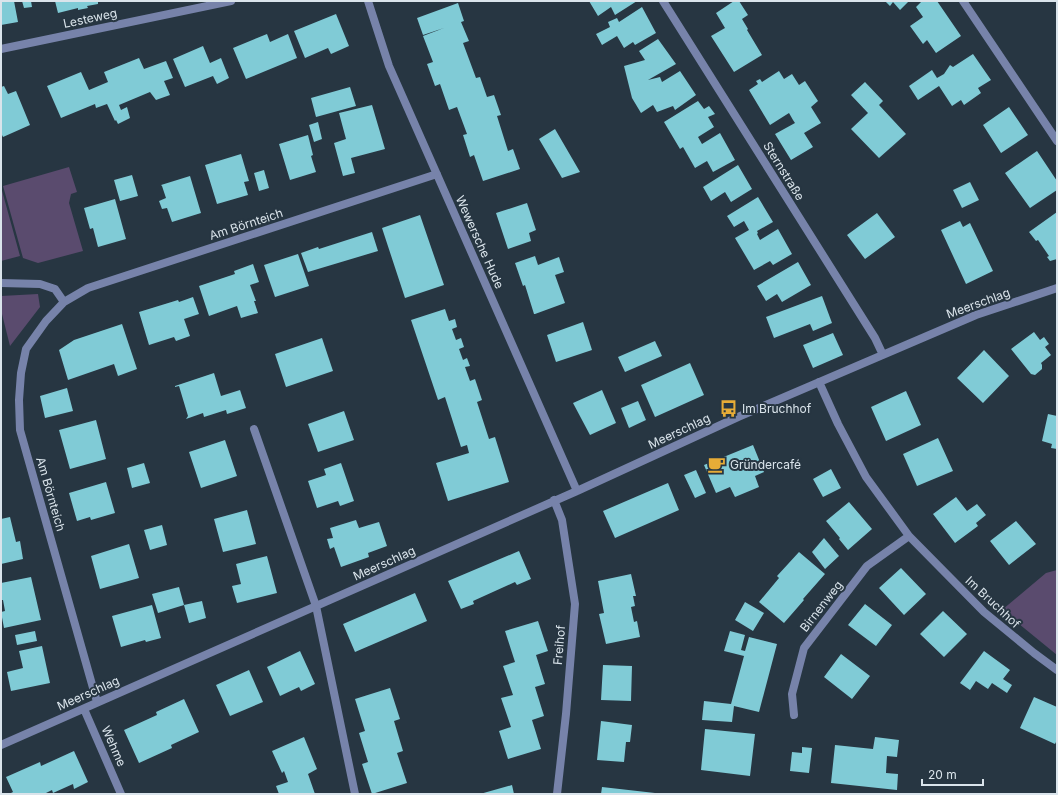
<svg xmlns="http://www.w3.org/2000/svg" width="1058" height="795" font-family="Inter,sans-serif">
<rect width="100%" height="100%" fill="#273642"/>
<path fill="#5a4b6e" d="M69 167 77 192 71 194 69 203 83 251 38 263 23 258 3 186Z
M1 187 20 256 1 261Z
M38 294 40 307 10 346 1 310V296Z
M1057 570V655L1002 610 1046 573Z"/>
<path fill="#80cbd6" d="M1 1H14L18 22 1 25Z
M22 1H31L32 7 24 8Z
M55 1H98V4L87 6 88 8 78 10V8L58 13Z
M589 1H637L615 15 611 7 598 16Z
M734 1H739L748 15 742 19 748 29 747 30 762 55 734 72 711 36 725 28 716 13Z
M885 1H909L900 10 893 2 890 6Z
M922 1H937L961 36 936 53 927 40 923 44 910 26 923 17 916 7Z
M458 3 464 21 461 22 469 41 463 43 476 78 480 77 487 97 494 95 501 115 497 116 508 151 513 149 520 169 483 181 474 155 470 157 463 135 467 134 457 107 449 110 440 84 435 86 427 64 433 62 423 36 444 28 423 35 417 18Z
M642 7 656 33 635 45 633 42 624 48 617 36 602 45 596 34 610 27 608 22 617 18 619 22Z
M336 14 349 46 331 54 328 48 305 58 294 31Z
M267 34 270 42 288 34 297 58 246 79 233 48Z
M658 39 676 64 648 80 660 77 662 82 680 71 696 95 675 110 673 106 657 112 653 105 641 113 632 98 624 66 645 60 639 51Z
M203 46 210 63 221 58 229 78 217 84 213 76 185 87 173 59Z
M973 54 991 80 978 88 981 93 964 105 961 100 952 106 939 86 918 100 909 86 932 70 937 78 944 74 950 65 953 67Z
M139 58 144 69 166 61 173 78 164 81 170 95 156 100 150 92 119 105 121 110 127 107 130 118 118 124 116 120 115 121 107 104 96 108 95 104 61 118 47 86 81 72 89 90 108 82 104 72Z
M779 71 784 79 792 74 799 85 805 81 818 101 811 107 821 123 804 133 813 147 791 160 775 134 795 123 793 120 789 113 770 125 749 90 758 84 756 81 760 79 762 82Z
M865 82 883 101 879 105 906 134 879 158 851 129 868 113 851 95Z
M4 86 8 94 16 91 30 125 3 137 1 133V87Z
M350 87 356 106 316 117 311 98Z
M698 101 704 109 709 106 715 114 708 117 714 127 698 137 702 144 720 133 735 160 713 172 707 161 695 168 683 147 680 149 664 122Z
M372 105 385 149 351 158 355 173 343 176 334 143 346 139 339 113Z
M1009 107 1028 135 1001 153 983 125Z
M318 122 322 139 314 142 309 125Z
M555 129 580 172 562 178 539 139Z
M308 135 313 155 311 156 316 172 290 180 279 144Z
M1037 151 1057 181V190L1030 208 1005 173Z
M241 154 249 181 244 182 248 195 217 204 205 165Z
M738 165 752 189 731 202 725 192 711 201 703 187Z
M264 170 269 188 259 191 254 173Z
M132 175 138 196 120 201 114 180Z
M190 176 201 213 172 222 167 208 162 209 159 201 166 198 162 186 161 185Z
M970 182 979 200 962 208 953 190Z
M758 197 773 222 757 231 758 233 757 234 760 240 778 229 792 254 773 265 770 261 754 270 735 238 749 230 744 221 734 227 727 216Z
M115 199 126 239 98 247 93 228 90 229 84 208Z
M527 203 536 230 529 233 531 241 508 249 496 213Z
M1057 212V259L1050 261 1047 257 1049 256 1038 240 1036 241 1029 232Z
M877 213 895 237 865 259 847 235Z
M420 215 444 285 405 298 382 228Z
M960 221 963 227 970 223 993 271 966 284 941 230Z
M372 232 378 251 308 272 301 253 318 247 319 249Z
M298 254 309 286 275 297 264 265Z
M535 256 538 265 559 257 564 272 555 275 565 303 535 314H534L525 285 523 286 515 263Z
M798 262 811 285 782 302 777 294 766 301 757 286Z
M253 264 259 282 250 285 256 301H254L258 313 241 318 237 306 209 316 199 286 235 274 234 271Z
M822 296 832 323 813 331 810 324 774 338 766 317Z
M193 297 199 314 184 319 190 336 176 341 174 337 149 345 139 312 178 300 179 302Z
M445 309 449 321 455 319 457 327 452 329 456 340 461 338 464 347 459 349 463 360 467 358 470 366 465 367 470 381 475 379 482 400 477 402 489 439 495 437 509 482 448 501 436 463 469 453 467 445 461 447 445 397 438 400 411 320Z
M583 322 592 350 556 362 547 335Z
M122 324 137 369 118 376 114 364 68 380 59 350 74 340Z
M1034 332 1040 340 1044 337 1049 344 1045 347 1051 355 1041 363 1042 365V369L1035 375 1031 374 1011 349Z
M833 333 843 355 813 368 803 345Z
M322 338 333 371 286 387 275 354Z
M655 341 662 356 625 372 618 357Z
M984 350 1009 376 983 403 957 378Z
M690 363 704 395 655 417 641 385Z
M214 373 221 396 240 390 246 408 227 414 226 410 204 417 203 413 186 419 188 416 179 386 175 387V386Z
M67 388 73 411 45 418 40 396Z
M602 390 616 423 590 435 573 403Z
M906 391 921 425 886 441 871 407Z
M638 401 646 420 629 428 621 408Z
M344 411 354 440 318 452 308 424Z
M1048 414 1057 416V449L1051 448 1052 444 1042 441Z
M96 420 106 459 70 469 59 430Z
M938 438 953 471 917 486 903 454Z
M225 440 237 476 201 488 189 452Z
M753 445 764 472 755 476 759 487 735 497 730 487 716 493 704 465Z
M144 463 150 483 132 488 127 468Z
M341 463 354 501 340 506 338 501 317 508 308 481 326 475 324 469Z
M831 469 841 488 823 497 813 479Z
M696 470 706 493 695 498 684 475Z
M106 482 115 513 91 520 90 517 77 521 69 493Z
M668 483 679 510 615 538 603 511Z
M956 497 967 511 977 504 986 515 976 523 978 526 955 543 933 514Z
M849 502 872 529 848 550 839 539 840 538 826 521Z
M247 510 256 544 223 552 214 519Z
M10 517 16 542 20 541 23 559 1 564V519Z
M356 520 359 528 379 522 387 546 368 553 369 557 341 567 334 547 330 549 327 539 333 538 330 528Z
M1016 521 1036 544 1009 565 990 541Z
M162 525 167 545 150 550 144 530Z
M824 538 839 556 825 569 812 552Z
M129 544 139 578 100 589 91 556Z
M519 551 531 579 517 585 515 582 473 601 474 604 461 609 448 581Z
M799 552 825 574 803 599 804 600 784 623 759 602 779 578 777 576Z
M267 556 277 593 237 603 232 586 241 584 236 564Z
M901 568 926 594 904 615 879 588Z
M631 574 636 596H633L635 606 631 607 634 622 637 621 640 637 606 644 599 614 604 613 598 581Z
M31 577 41 620 4 628 1 612 5 611 3 600H1L2 597 1 583Z
M179 587 184 605 158 613 152 594Z
M415 593 427 621 355 652 343 624Z
M202 601 206 618 189 623 184 605Z
M745 602 764 613 753 631 735 620Z
M865 604 892 625 876 646 848 625Z
M152 605 161 638 146 642 145 640 121 647 112 616Z
M943 611 967 634 944 657 920 634Z
M538 621 548 651 536 655 545 684 535 687 544 716 532 720 541 749 508 759 499 731 511 727 501 698 513 695 503 666 515 662 505 631Z
M35 631 37 641 17 645 15 635Z
M730 631 745 635 741 650 745 651 749 637 777 644 759 712 734 706 732 722 702 720 704 701 731 704 744 656 724 651Z
M42 646 50 683 11 691 7 672 23 668 19 651Z
M300 651 315 684 301 691 299 687 280 696 267 667Z
M984 651 1010 670 1003 679 1012 685 1007 693 992 683 988 689 976 681 970 690 960 683Z
M841 654 870 676 852 699 824 677Z
M603 665 632 666 631 701 601 700Z
M249 670 263 702 230 716 216 685Z
M390 688 400 719 394 721 403 751 397 753 407 783 372 794 362 764 368 762 359 733 365 731 355 699Z
M1034 697 1057 707V740L1055 744 1020 728Z
M184 699 199 732 171 745 172 748 139 763 124 730 157 715 156 712Z
M601 721 632 725 630 742H626L624 762 597 760Z
M705 729 755 734 750 776 701 770Z
M304 737 317 769 308 774 315 794H279L276 786 288 782 284 771 282 773 272 751Z
M875 737 899 740 897 757 887 756 886 773 898 774 897 790 831 783 835 745 873 749Z
M802 747 812 748 809 773 790 771 792 752 802 753Z
M74 751 88 782 74 789 73 784 53 793 52 790 44 794H9L13 792 6 777 40 762 41 766Z
M512 785 514 794H480Z
M602 787 655 793V794H601Z"/>
<g fill="none" stroke-linecap="round" stroke-linejoin="round">
<path stroke="#7783aa" stroke-width="8" d="M368 1 389 66 577 491
M663 1 875 338 883 355
M963 1 1057 141
M1 49 231 1
M1 283 40 284 55 289 64 302
M819 382 838 424 866 477 909 536 984 612 1034 653 1057 670
M254 429 316 606 355 794
M554 500 562 520 575 604 566 714 557 794
M97 702 20 430 19 400 21 373 26 349 46 321 64 302 88 288 437 174
M84 709 121 794
M794 715 792 694 804 648 867 566 909 536
M1 745 577 491 738 417 976 315 1057 288"/>
</g>
<defs>
<symbol id="bus-bare" viewBox="-9 -9 18 18"><path d="M-5-6H5V4H4V6H2V4H-2V6H-4V4H-5ZM-3.5-4V0h7V-4ZM-3.5 1.2v1.5H-2V1.2ZM2 1.2v1.5H3.5V1.2Z" fill="#e7ac37" stroke="#273642" stroke-width="2.5" paint-order="stroke"/></symbol>
<symbol id="cafe-bare" viewBox="-9 -9 18 18"><path d="M-5.5-4.5H6V0H3Q3 3.5 0 3.5H-2.5Q-5.5 3.5-5.5 0ZM3-3.2v2h1.7v-2ZM-6 4.5H4V6H-6Z" fill="#e7ac37" stroke="#273642" stroke-width="2.5" paint-order="stroke"/></symbol>
</defs>
<g fill-rule="evenodd">
<use href="#bus-bare" x="716" y="396" width="25" height="25"/>
<use href="#cafe-bare" x="704" y="452" width="25" height="25"/>
</g>
<g text-anchor="middle" dominant-baseline="central" stroke-width="4" stroke-linejoin="round" paint-order="stroke">
<g font-size="12" fill="#dae4eb" stroke="#273642">
<text transform="translate(90 18) rotate(-12)">Lesteweg</text>
<text transform="translate(784 171) rotate(58)">Sternstraße</text>
<text transform="translate(246 224) rotate(-18)">Am Börnteich</text>
<text transform="translate(480 242) rotate(66)">Wewersche Hude</text>
<text transform="translate(978 303) rotate(-20)">Meerschlag</text>
<text transform="translate(679 431) rotate(-25)">Meerschlag</text>
<text transform="translate(51 494) rotate(74)">Am Börnteich</text>
<text transform="translate(384 563) rotate(-24)">Meerschlag</text>
<text transform="translate(993 602) rotate(43)">Im Bruchhof</text>
<text transform="translate(821 606) rotate(-52)">Birnenweg</text>
<text transform="translate(559 645) rotate(-85)">Freihof</text>
<text transform="translate(88 693) rotate(-24)">Meerschlag</text>
<text transform="translate(114 746) rotate(66)">Wehme</text>
</g>
<g font-size="12" fill="#dae4eb" stroke="#273642" text-anchor="start">
<text x="742" y="408">Im Bruchhof</text>
<text x="730" y="464">Gründercafé</text>
</g>
</g>
<rect width="1058" height="795" fill="none" stroke="#dae4eb" stroke-width="4"/>
<path d="M922 779v6h61v-6" fill="none" stroke="#dae4eb" stroke-width="2"/>
<text x="928" y="779" font-size="12" fill="#dae4eb" stroke="#273642" stroke-width="3" paint-order="stroke">20 m</text>
</svg>
